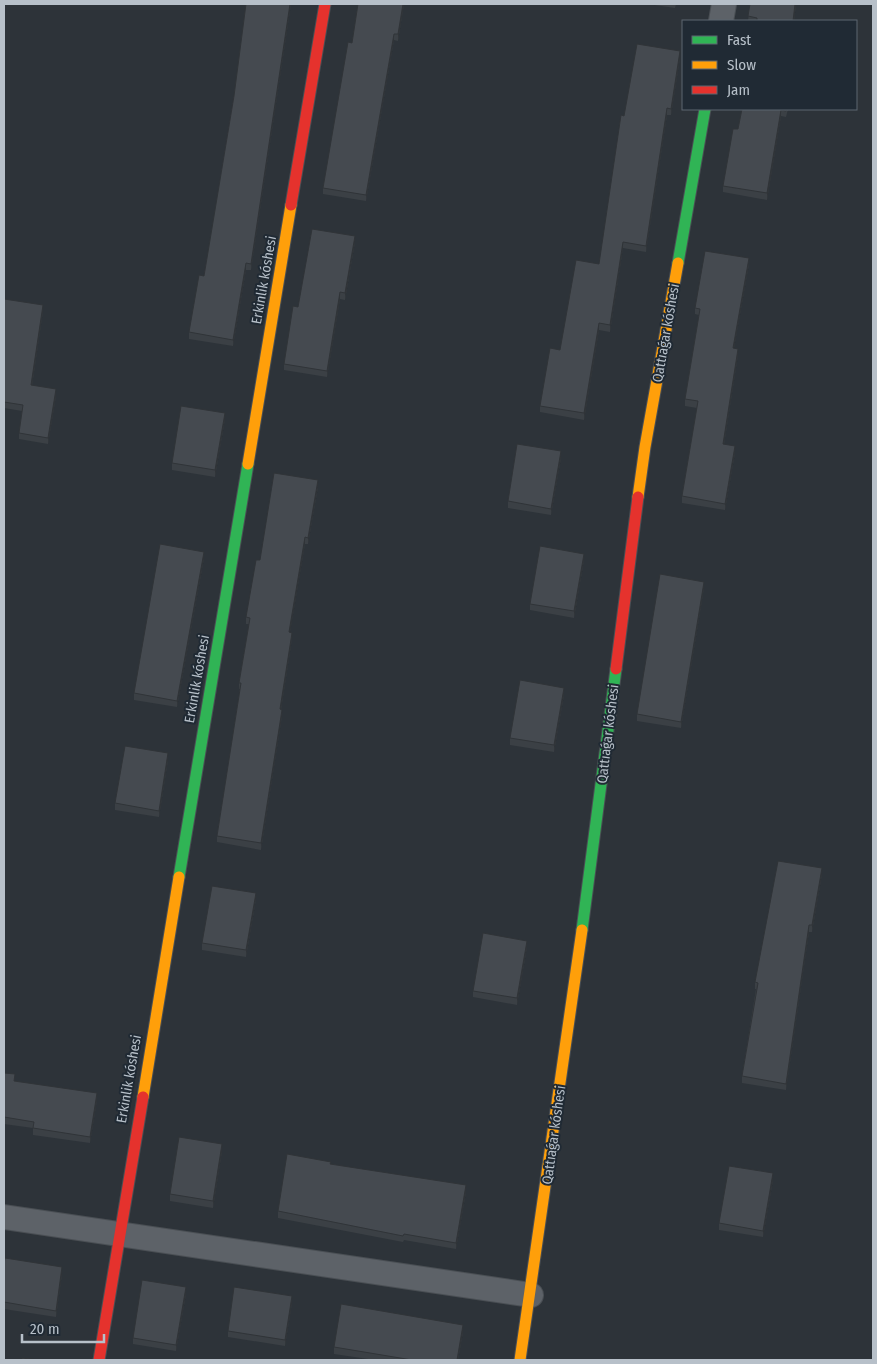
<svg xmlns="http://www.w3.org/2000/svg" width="877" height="1364" font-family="'Fira Sans Condensed',sans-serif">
<rect width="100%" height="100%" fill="#2d3339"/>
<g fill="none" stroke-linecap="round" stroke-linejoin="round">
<defs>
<path id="street" d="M721 21 724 4
M4 1217 531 1295"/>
<path id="fast" d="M678 263 705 109
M179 877 248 464
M582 930 616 669"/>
<path id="slow" d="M248 464 291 205
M638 497 645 447 678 263
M143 1097 179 877
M520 1360 582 930"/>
<path id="jam" d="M291 205 325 4
M616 669 638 497
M99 1360 143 1097"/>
</defs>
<use href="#street" stroke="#4a4f54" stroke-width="26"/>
<use href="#fast" stroke="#4a4f54" stroke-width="13"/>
<use href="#slow" stroke="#4a4f54" stroke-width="13"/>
<use href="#jam" stroke="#4a4f54" stroke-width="13"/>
<use href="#street" stroke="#5d6268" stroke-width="24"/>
<use href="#fast" stroke="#30b455" stroke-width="11"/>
<use href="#slow" stroke="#ff9f0a" stroke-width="11"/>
<use href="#jam" stroke="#e5322d" stroke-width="11"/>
</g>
<path fill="#3b4045" d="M246 4H291L251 270H246L233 346 189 339V332L204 276 234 96Z
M358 4H404L398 41 394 40 366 201 323 194V188L352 43Z
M648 4H676L675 8Z
M750 4H796L794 21H748Z
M680 58 671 115H667L646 252 623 248 610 332 599 330 584 420 540 412V406L560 350 599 264Z
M742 109H788L786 117 781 116 767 200 723 192V186L738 129Z
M355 242 345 300 340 299 327 377 284 370V364Z
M749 264 734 348 738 355 724 445 735 453 725 510 682 503V496L697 408 685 406V399L699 315 695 314V308Z
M4 299 43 311 32 386 56 396 48 444 19 439V433L22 411 4 408Z
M225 419 215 477 172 470V463Z
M561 458 551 515 508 508V501Z
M318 487 308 544H305L290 632 292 639 281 710 282 716 261 850 217 842V836L240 689H239V683L249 624H246V617L260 560Z
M204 558 177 707 134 700V693Z
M584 560 574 618 530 610V604Z
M704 588 681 728 637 721V714Z
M564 695 554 752 510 745V738Z
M168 760 159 817 115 810V803Z
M822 874 812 932H809L786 1090 742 1083V1076L756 989H755V982Z
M256 899 246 957 202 950V943Z
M527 947 517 1005 473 997V991Z
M4 1073 15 1081 97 1100 90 1143 33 1135V1128L4 1124Z
M222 1151 213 1208 170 1201V1194Z
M331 1164 466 1192 456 1249 404 1240 403 1242 278 1218V1211Z
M773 1180 763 1237 719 1230V1223Z
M4 1264 62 1274 56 1317 4 1309Z
M186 1294 176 1351 133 1344V1338Z
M292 1303 285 1346 228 1337V1331Z
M463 1332 458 1360H375L334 1354V1347Z"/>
<path fill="#303438" d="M290 4H291L251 270V264Z
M403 4H404L398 41V34Z
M795 4H796L794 21H793Z
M394 34V40L366 201V195Z
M680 51V58L671 115V109Z
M667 108V115L646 252V246Z
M781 110V116L767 200V193Z
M355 236V242L345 300V293Z
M623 242V248L610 332V325Z
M749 258V264L733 354V348Z
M246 263V270L233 346V340Z
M340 292V299L327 377V371Z
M43 305V311L31 392V385Z
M599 323V330L584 420V413Z
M738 349V355L723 451V444Z
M56 389V396L48 444V438Z
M225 413V419L215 477V470Z
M735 446V453L725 510V504Z
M561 451V458L551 515V509Z
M318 480V487L308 544V538Z
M305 537V544L289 639V632Z
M204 552V558L177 707V701Z
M584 554V560L574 618V611Z
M704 582V588L681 728V722Z
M292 633V639L280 716V709Z
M564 688V695L554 752V745Z
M282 710V716L261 850V843Z
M168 753V760L159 817V811Z
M822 868V874L812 932V925Z
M256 893V899L246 957V950Z
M809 925V932L786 1090V1084Z
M527 941V947L517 1005V998Z
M97 1093V1100L90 1143V1137Z
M222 1144V1151L213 1208V1201Z
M773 1173V1180L763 1237V1231Z
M466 1185V1192L456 1249V1243Z
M62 1267V1274L56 1317V1311Z
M186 1287V1294L176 1351V1345Z
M292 1296V1303L285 1346V1340Z
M463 1325V1332L458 1360H457Z"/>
<path fill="#454a50" stroke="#303438" d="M246 4H290L251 264 246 263 233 340 189 332 199 275 204 276 234 96Z
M358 4H403L398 34H394L366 195 323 188 348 42 352 43Z
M750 4H795L793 21H757V18L748 16Z
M637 44 680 51 671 109 667 108 646 246 623 242 610 325 599 323 584 413 540 406 550 348 560 350 576 260 599 264 621 115 624 116Z
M742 109H787L786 111 781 110 767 193 723 186 733 129H738Z
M312 229 355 236 345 293 340 292 327 371 284 364 293 306 298 307Z
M705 251 749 258 733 348 738 349 723 444 735 446 725 504 682 496 698 401 685 399 700 309 695 308Z
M4 299 43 305 31 385 56 389 48 438 19 433 23 405 4 402Z
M181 406 225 413 215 470 172 463Z
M517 444 561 451 551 509 508 501Z
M274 473 318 480 308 538 305 537 289 632 292 633 280 709 282 710 261 843 217 836 241 683H239L250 618 246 617 256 560H260Z
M160 544 204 552 177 701 134 693Z
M540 546 584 554 574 611 530 604Z
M660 574 704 582 681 722 637 714Z
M520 680 564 688 554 745 510 738Z
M125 746 168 753 159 811 115 803Z
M778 861 822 868 812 925H809L786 1084 742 1076 758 983 755 982Z
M212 886 256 893 246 950 202 943Z
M483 933 527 941 517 998 473 991Z
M4 1073 15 1074 14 1081 97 1093 90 1137 33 1128 34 1122 4 1117Z
M179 1137 222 1144 213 1201 170 1194Z
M287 1154 331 1162 330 1164 466 1185 456 1243 404 1234 403 1236 278 1211Z
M729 1166 773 1173 763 1231 719 1223Z
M5 1258 62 1267 56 1311 4 1302V1264Z
M142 1280 186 1287 176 1345 133 1338Z
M234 1287 292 1296 285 1340 228 1331Z
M341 1304 463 1325 457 1360H412L334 1347Z
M22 1358 38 1360H22Z"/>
<g text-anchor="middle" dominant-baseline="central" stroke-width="4" stroke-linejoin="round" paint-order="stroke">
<g font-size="14" fill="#b7c0c9" stroke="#202a34">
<text transform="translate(264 280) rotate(-80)">Erkinlik kóshesi</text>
<text transform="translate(666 333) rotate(-80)">Qattıaǵar kóshesi</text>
<text transform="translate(197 679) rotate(-80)">Erkinlik kóshesi</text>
<text transform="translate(608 734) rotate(-83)">Qattıaǵar kóshesi</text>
<text transform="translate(129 1079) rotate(-80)">Erkinlik kóshesi</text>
<text transform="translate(554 1135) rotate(-82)">Qattıaǵar kóshesi</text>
</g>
</g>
<rect width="877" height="1364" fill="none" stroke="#b7c0c9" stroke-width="10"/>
<rect x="682" y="20" width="175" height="90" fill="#202a34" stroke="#5c6670"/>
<rect x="692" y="36" width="25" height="8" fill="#30b455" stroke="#5c6670"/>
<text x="727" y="45" font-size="15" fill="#b7c0c9">Fast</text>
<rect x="692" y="61" width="25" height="8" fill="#ff9f0a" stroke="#5c6670"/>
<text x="727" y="70" font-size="15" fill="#b7c0c9">Slow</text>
<rect x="692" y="86" width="25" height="8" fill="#e5322d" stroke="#5c6670"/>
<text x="727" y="95" font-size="15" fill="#b7c0c9">Jam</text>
<path d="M22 1334v8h82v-8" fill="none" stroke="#b7c0c9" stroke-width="2.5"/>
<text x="30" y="1334" font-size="15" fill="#b7c0c9" stroke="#202a34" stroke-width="4" paint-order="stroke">20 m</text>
</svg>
